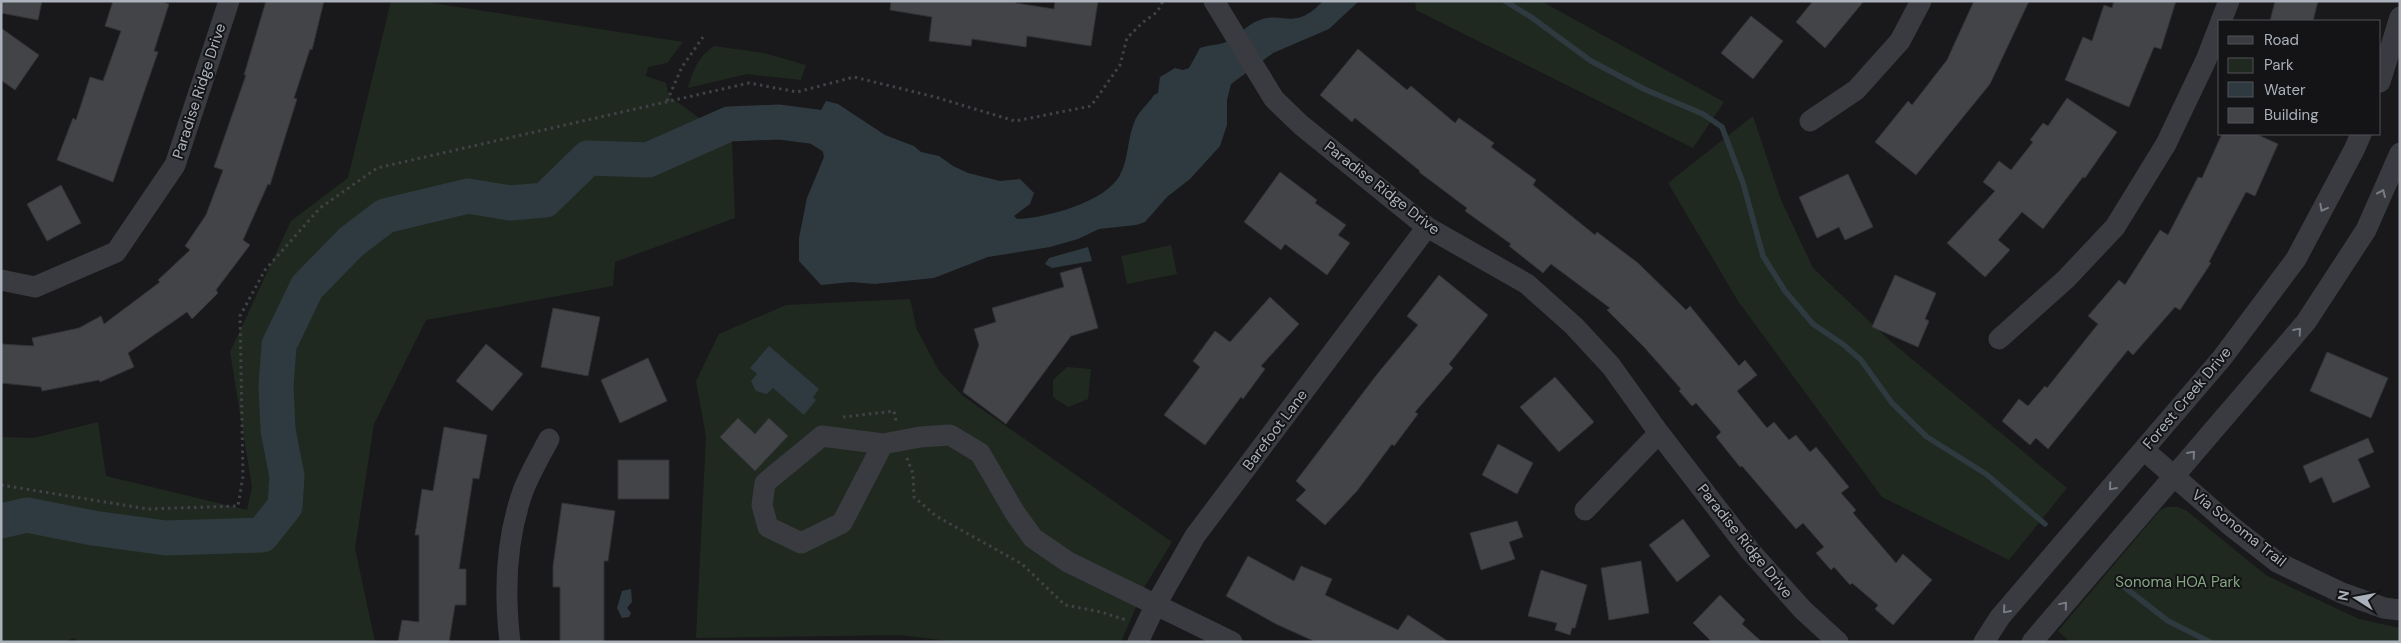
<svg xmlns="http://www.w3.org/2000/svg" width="2401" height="643" font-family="'DM Sans',sans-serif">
<rect width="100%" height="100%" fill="#19191b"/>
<path fill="#202920" d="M391 1H420L683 42 667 63 648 67 646 76 666 83 669 96 732 142 735 218 615 262 613 286 426 320 374 424 355 548 375 642H79L74 638 64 642H1V437L34 438 98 422 106 476 247 510 252 487 230 352 291 221 348 178Z
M1415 1H1541L1724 102 1693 148 1416 10Z
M714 46 764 53 806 65 801 80 747 74 688 88C693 70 698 57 714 46Z
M1753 116 1781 200 1813 268 1889 340 2067 488 2009 560 1882 497 1738 301 1668 183Z
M1171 245 1177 274 1127 284 1121 256Z
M910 299 917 330 939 371 963 396 1172 542 1145 586 1121 642H957L900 635 696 638 706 437 696 381 719 334 786 305Z
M1067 367 1091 369 1088 399 1068 407 1053 397V380Z
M2167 507H2178L2187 511 2267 576 2359 619 2400 628V642H2070L2058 631 2160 510Z"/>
<path fill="#2e3a40" d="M1323 1H1359L1329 29 1273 53 1231 84 1227 100V125L1220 146 1190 179 1167 197 1145 222 1136 225 1099 229 1078 239 1050 247 988 257 934 278 875 284 851 282 821 285 799 261V238L807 198 824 157 817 127 821 110 826 101 838 104 885 135 914 146 921 152 939 156 953 166 968 173 1000 181 1020 179 1034 193 1030 204 1014 216 1017 219C1046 218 1106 202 1120 175 1129 158 1127 140 1134 123 1137 113 1148 104 1154 95L1158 93 1160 77 1175 68 1183 70 1189 68 1200 48C1208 45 1219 45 1226 42 1237 37 1245 27 1255 22 1283 8 1292 34 1323 1Z
M1088 247 1092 261 1052 268 1045 264 1049 258Z
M769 346 819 389 813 397 816 400 804 415 773 388 767 394 756 391 751 381 757 374 750 368Z
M631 589 632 602 627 608 631 613 629 617 622 618 617 608 622 591Z"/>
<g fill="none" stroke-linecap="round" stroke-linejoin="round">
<path stroke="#2e3a40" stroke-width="5.5" d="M1505 1 1531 17 1591 61 1644 89 1703 114 1722 127 1743 183 1763 256 1785 291 1813 324 1844 345 1861 360 1892 403 1927 437 1986 474 2045 524
M2118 582 2168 621 2210 642"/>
<path stroke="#2e3a40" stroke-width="35" d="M1 521 27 515 93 528 166 538 262 535 285 506 287 476 278 430 276 386 279 345 307 287 351 242 385 216 468 196 510 203 545 200 588 158 648 160 729 124 779 122 817 127 858 153"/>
</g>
<path fill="#434448" stroke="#333337" d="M1 1H42L38 20 1 13Z
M113 1H159L169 4 154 51 158 52 113 182 57 160 73 118 76 120 90 77 103 81 121 31 105 26Z
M266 1H324L312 50 310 49 294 98 297 99 270 185 268 184 243 240 250 245 216 290 218 293 192 319 187 312 128 353 134 367 100 382 99 380 42 391 41 387 1 383V344L34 346 32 338 79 328 101 316 104 324 160 282 158 280 190 250 185 246 206 215 223 170 214 167 246 75H244Z
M891 1H1016V3L1054 9 1055 1H1098L1091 46 1027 36 1026 47 972 39 971 46 929 41 932 17 890 10Z
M1813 1H1864L1825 48 1796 22Z
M1974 1H2029L1990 84 1916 175 1875 142 1908 101 1912 105 1947 60Z
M2114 1H2176L2161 49 2154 47 2129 107 2065 80 2083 37 2092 41 2104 5 2112 8Z
M2275 1H2318L2313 21H2270Z
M1751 16 1783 41 1753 79 1721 53Z
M1 28 39 55 15 90 1 80Z
M1358 49 1407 90 1411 86 1455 123 1459 118 1494 143 1491 147 1536 180 1533 185 1595 235 1597 232 1638 263 1686 310 1690 306 1739 366 1745 360 1757 375 1737 391 1767 428 1774 422 1789 440 1796 435 1810 452 1816 447 1849 487 1841 493 1856 510 1853 513 1896 563 1903 554 1932 580 1893 625 1875 609 1878 605 1852 583 1850 585 1834 567 1831 570 1816 553 1824 547 1803 523 1796 529 1742 466 1740 467 1716 437 1721 432 1696 403 1692 406 1679 391 1681 389 1644 347 1607 310 1610 308 1551 264 1543 273 1509 246 1511 244 1465 211 1467 208 1419 172 1420 171 1355 118 1352 122 1320 95Z
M2067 98 2117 132 2085 178 2083 177 2043 229 2022 212 1998 240 2010 250 1985 277 1947 243 1995 191 1983 182 1999 161 2011 170 2033 142 2030 140 2043 123 2048 126Z
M2222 134H2256L2278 144 2255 196 2246 192 2209 262 2211 263 2180 310 2175 307 2133 355 2128 350 2048 449 2036 438 2030 445 2002 421 2019 399 2028 406 2045 386 2047 388 2098 324 2088 316 2119 280 2125 285 2160 230 2168 235 2198 177 2202 178Z
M1280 172 1317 200 1315 203 1346 225 1338 235 1350 243 1327 275 1285 244 1281 250 1244 222Z
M1848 174 1873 227 1845 240 1839 227 1817 238 1799 197Z
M61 185 81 223 47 241 27 204Z
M1081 267 1098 328 1071 336 1006 424 963 392 979 345 974 329 996 322 992 308 1064 287 1060 273Z
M1439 275 1488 315 1449 364 1453 368 1415 412 1418 414 1394 446 1392 444 1357 491 1325 525 1296 500 1306 490 1296 481 1378 373 1418 325 1407 316Z
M1895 275 1936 293 1925 319 1929 321 1918 347 1872 327Z
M1270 297 1299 324 1261 366 1265 369 1243 399 1241 397 1205 445 1164 415 1200 367 1193 361 1215 331 1230 342Z
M553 308 600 317 588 376 541 367Z
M486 344 523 374 492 411 456 381Z
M2327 352 2388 378 2371 418 2310 391Z
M648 358 667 401 620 423 601 380Z
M1555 377 1594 422 1559 452 1520 407Z
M738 418 755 434 769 418 788 436 755 471 720 437Z
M444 427 487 435 479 479 473 478 459 569H466V605H455L449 642H398L402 620 419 622V535H415L422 489 433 491Z
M2368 438 2374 452 2358 459 2370 487 2333 503 2322 477 2310 483 2303 466Z
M1498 444 1533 463 1517 494 1482 475Z
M618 460H669V499H618Z
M562 503 615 511 608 561H604V642H560V587H553V566Z
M1683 519 1710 556 1677 582 1649 545Z
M1517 521 1523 537 1509 542 1515 559 1481 570 1470 533Z
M1248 556 1294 581 1301 566 1332 579 1325 595 1398 630 1408 615 1449 642H1316L1276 624 1226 596Z
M1641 561 1649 613 1609 620 1601 568Z
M1541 570 1587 585 1575 628H1572L1570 635 1555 630 1557 623 1528 616Z
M1720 595 1745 620 1742 624 1762 642H1712L1693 623Z"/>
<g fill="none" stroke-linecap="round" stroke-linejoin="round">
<path stroke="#3f4347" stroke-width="3" stroke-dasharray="2.5 4" stroke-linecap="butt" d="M667 101 682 67 703 37
M843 417 894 411 896 421
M907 458 913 474 914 497 936 516 1022 564 1065 605 1101 612 1126 620
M1 485 148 509 238 506 243 476 240 316 265 270 320 208 377 168 749 83 797 92 854 77 935 97 1015 121 1091 106 1120 65 1127 38 1142 23 1157 12 1163 1"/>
<path stroke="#393b40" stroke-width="21" d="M1214 1 1274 99 1301 125 1427 227 1527 284 1574 326 1611 366 1659 433 1750 551 1803 610 1838 642
M2221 21 2229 1
M2380 82 2400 17
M1810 121 1856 90 1900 41 1921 1
M1 280 35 287 116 252 175 165 229 1
M1999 339 2066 279 2115 227 2166 144 2206 60 2220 24
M883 444 842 523 801 543 768 527 762 505 765 483 822 436 883 444 920 437 950 435 980 453 1015 513 1033 538 1068 562 1232 642
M2144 450 2231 526 2277 562 2342 593 2384 608 2400 610
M1585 510 1659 433
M510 642C504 592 506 539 523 491 530 473 540 456 549 439
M1138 642 1155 606 1195 536 1427 227
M1984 642 2000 617 2222 358 2296 259 2354 150 2361 134
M2032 642 2306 322 2366 230 2400 153"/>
</g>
<defs><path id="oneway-chevron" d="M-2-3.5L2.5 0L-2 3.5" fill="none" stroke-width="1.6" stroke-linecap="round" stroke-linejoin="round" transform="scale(1.25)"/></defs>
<g stroke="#787c84">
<use href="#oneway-chevron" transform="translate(2382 193) rotate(-66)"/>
<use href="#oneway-chevron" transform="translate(2323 208) rotate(118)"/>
<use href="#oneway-chevron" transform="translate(2298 331) rotate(-49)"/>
<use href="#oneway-chevron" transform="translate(2192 454) rotate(-49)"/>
<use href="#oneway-chevron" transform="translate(2112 487) rotate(131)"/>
<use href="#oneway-chevron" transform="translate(2064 605) rotate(-50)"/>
<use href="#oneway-chevron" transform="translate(2006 610) rotate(131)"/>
</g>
<g text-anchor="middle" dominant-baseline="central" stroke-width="4" stroke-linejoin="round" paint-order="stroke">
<g font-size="15" fill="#abb2bb" stroke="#141416">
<text transform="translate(199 91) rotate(-72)">Paradise Ridge Drive</text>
<text transform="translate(1382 188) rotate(38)">Paradise Ridge Drive</text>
<text transform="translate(2187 398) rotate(-50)">Forest Creek Drive</text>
<text transform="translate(1275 430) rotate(-53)">Barefoot Lane</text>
<text transform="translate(2239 528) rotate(38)">Via Sonoma Trail</text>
<text transform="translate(1745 541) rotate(51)">Paradise Ridge Drive</text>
</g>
<g font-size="15" fill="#84a681" stroke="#141416">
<text x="2178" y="582">Sonoma HOA Park</text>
</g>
</g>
<rect width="2401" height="643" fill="none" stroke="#abb2bb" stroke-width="5"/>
<rect x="2218" y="20" width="162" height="115" fill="#141416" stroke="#505358"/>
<rect x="2228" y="36" width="25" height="8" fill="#393b40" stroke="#505358"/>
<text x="2264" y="45" font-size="15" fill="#abb2bb">Road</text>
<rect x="2228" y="58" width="25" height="15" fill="#202920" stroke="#505358"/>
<text x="2264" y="70" font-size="15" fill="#abb2bb">Park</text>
<rect x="2228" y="82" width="25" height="15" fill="#2e3a40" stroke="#505358"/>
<text x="2264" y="95" font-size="15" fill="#abb2bb">Water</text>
<rect x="2228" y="108" width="25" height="15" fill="#434448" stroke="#505358"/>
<text x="2264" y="120" font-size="15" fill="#abb2bb">Building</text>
<g transform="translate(2356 598) rotate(281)" stroke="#141416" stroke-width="4" paint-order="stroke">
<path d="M0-4L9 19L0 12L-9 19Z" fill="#abb2bb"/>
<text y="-8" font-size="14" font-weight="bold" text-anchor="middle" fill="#abb2bb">N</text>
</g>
</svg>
